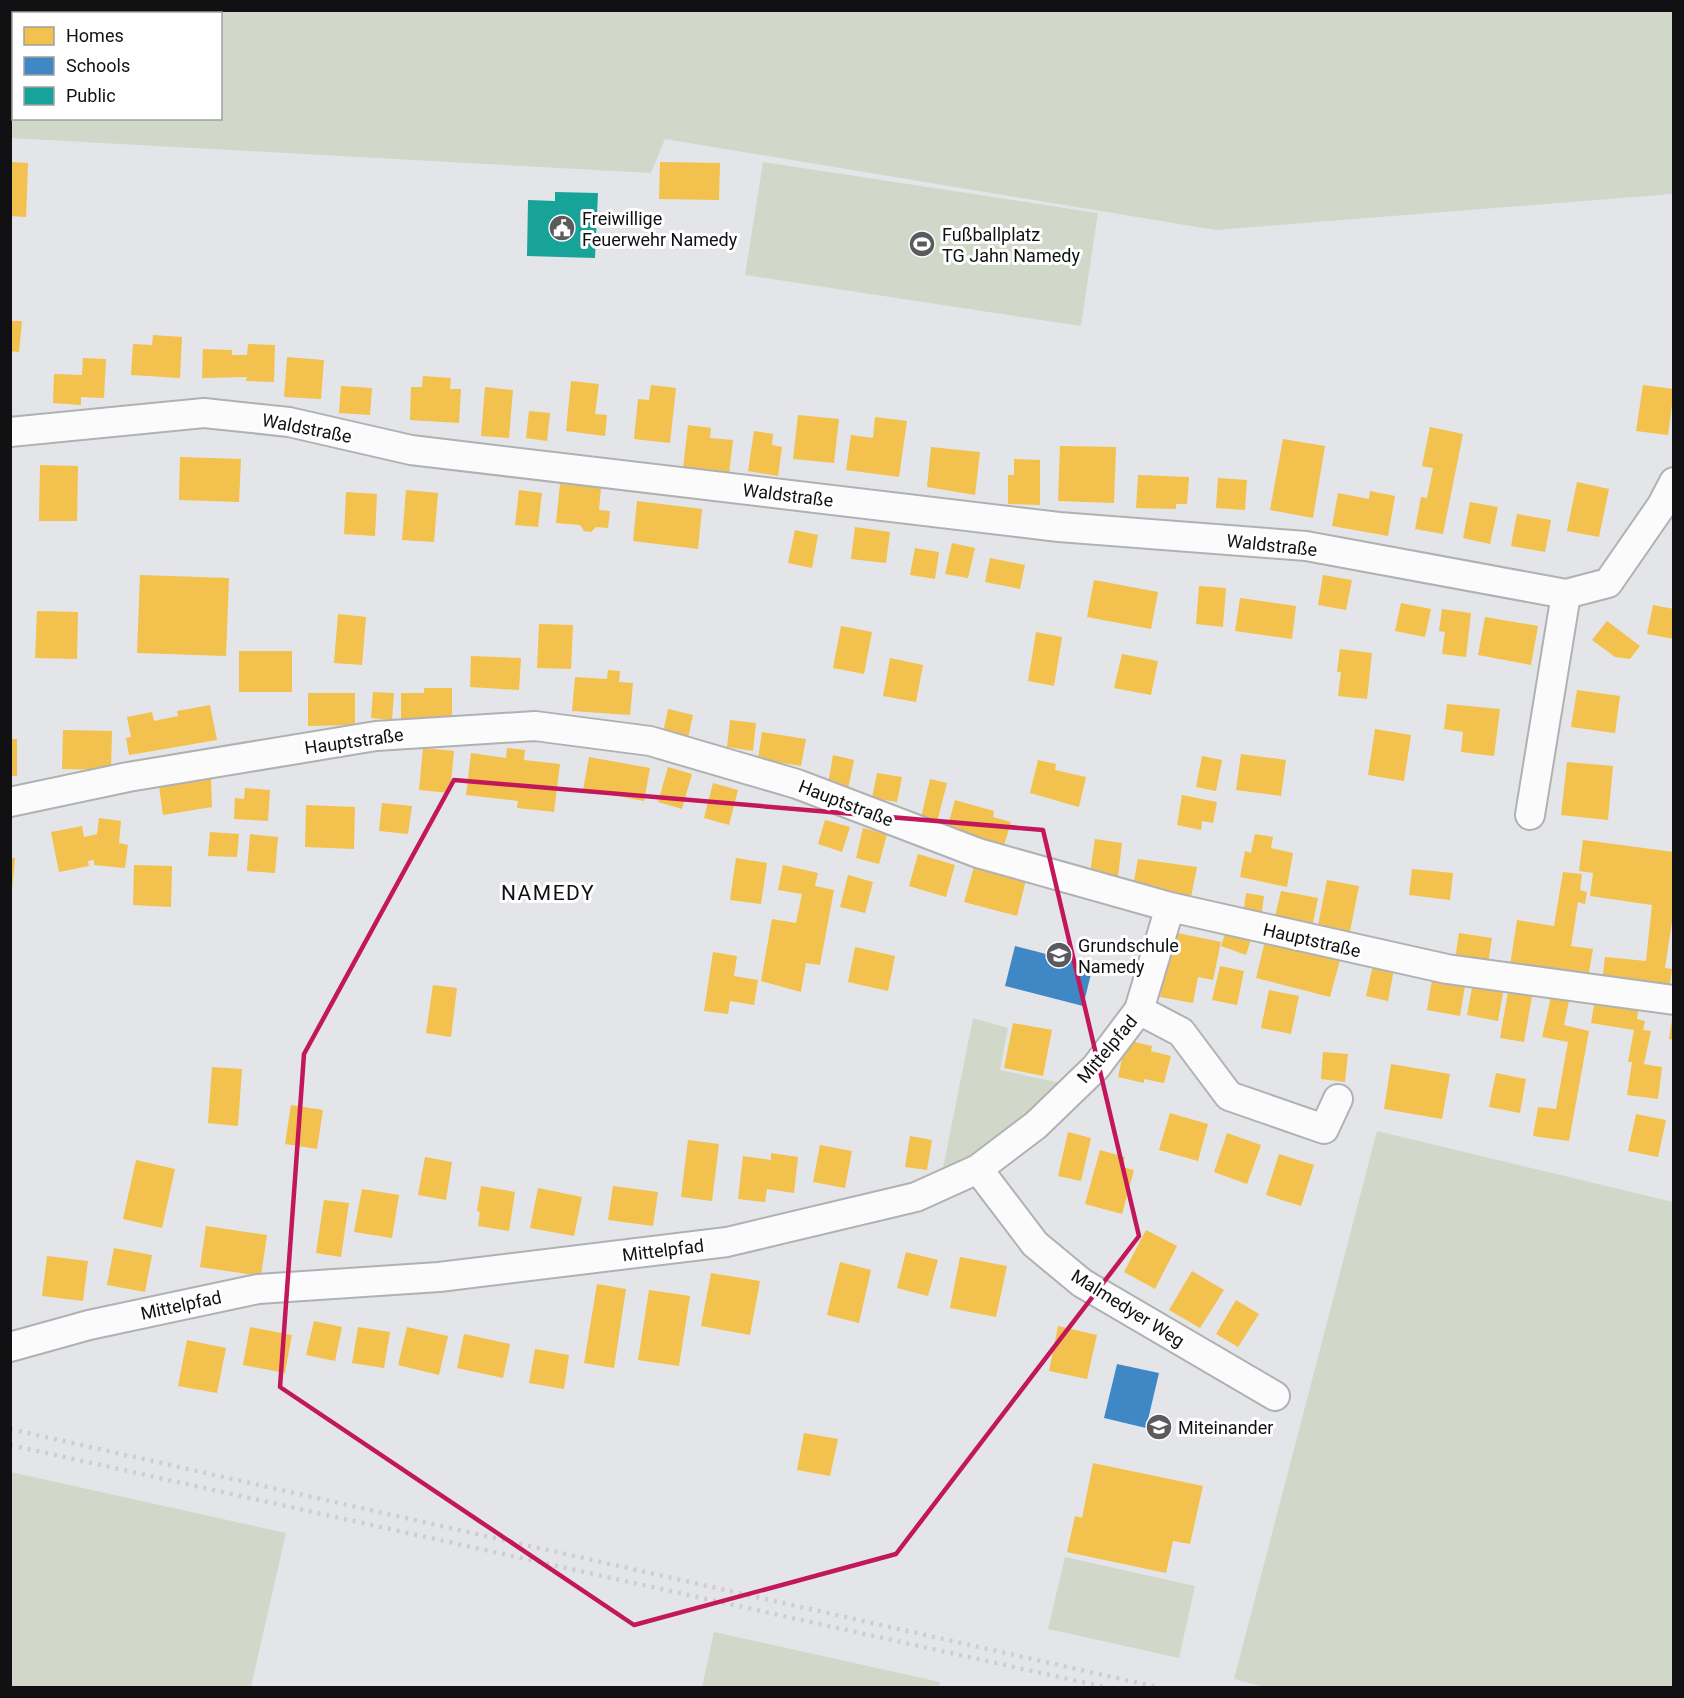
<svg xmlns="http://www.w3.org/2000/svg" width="1684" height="1698" font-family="Roboto,sans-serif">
<rect width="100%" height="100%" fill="#e4e5e8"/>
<path fill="#d2d8c9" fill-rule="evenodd" d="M10 11H1673V194L1215 230 665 139 651 173 11 138ZM14 14H220V118H14Z
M763 162 1098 213 1081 326 745 275Z
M973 1018 1008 1028 1000 1070 1061 1083C1023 1120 989 1150 942 1173Z
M1377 1131 1673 1202V1687L1268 1688 1234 1679Z
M11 1472 286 1533 251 1687H11Z
M1065 1557 1195 1586 1179 1658 1048 1629Z
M714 1632 940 1682 939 1687H702Z"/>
<path fill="#f2c14e" d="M10 162 28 163 26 217 10 216Z
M660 162 720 163 719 200 659 199Z
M10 321H22L19 352 10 351Z
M153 335 182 337 180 378 131 375 133 344 152 345Z
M248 344 275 345 274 382 246 381 247 377 202 378 203 349 232 350V355H247Z
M287 357 324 360 321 399 284 397Z
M83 358 106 359 104 398 81 397V405L53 403 54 374 82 375Z
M423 376 451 378 450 389H461L459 423 410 420 411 387H422Z
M571 381 599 384 595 414 607 415 605 436 566 431Z
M651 385 676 388 670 443 634 439 638 399 649 400Z
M1643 385 1674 389 1668 435 1636 431Z
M341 386 372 388 370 415 339 413Z
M485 387 513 390 509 438 481 436Z
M529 411 550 413 547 441 526 438Z
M798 415 839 419 834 463 793 459Z
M875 417 907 421 899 477 846 470 851 435 873 438Z
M688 425 711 428 710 438 733 440 729 474 683 468Z
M1430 427 1463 434 1443 534 1415 529 1421 497 1427 498 1433 468 1422 466Z
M754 431 773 434 772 445 782 447 778 476 748 471Z
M1283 439 1325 446 1313 518 1270 510Z
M1060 446 1116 447 1114 503 1058 501Z
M931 447 980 452 975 495 927 487Z
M180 457 241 459 239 502 179 500Z
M1014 459 1040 460V505L1008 504V475H1014Z
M40 465 78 466 77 521H39Z
M1138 475 1189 477 1187 504H1176V509L1136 508Z
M1218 478 1247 480 1245 510 1216 508Z
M1577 482 1609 489 1599 537 1567 531Z
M560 484 601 488 599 510 610 511 608 528 596 527 591 532 584 531 580 525 556 523Z
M406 490 438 493 434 542 402 540Z
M519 490 542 493 538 527 515 525Z
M1370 491 1395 496 1388 536 1332 526 1338 493 1369 499Z
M346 492 377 494 375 536 344 534Z
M637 501 702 509 698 549 633 541Z
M1470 502 1498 507 1490 544 1463 538Z
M1517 514 1551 520 1545 552 1511 546Z
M855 527 890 532 886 563 851 559Z
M795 530 818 535 812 568 788 563Z
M952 543 975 548 968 578 945 574Z
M915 548 939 552 935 579 910 575Z
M990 558 1025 565 1020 589 985 582Z
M140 575 229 578 226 656 137 653Z
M1323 575 1352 580 1346 610 1318 605Z
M1094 580 1158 592 1151 629 1087 617Z
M1199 586 1226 588 1223 627 1196 624Z
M1240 598 1296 606 1292 639 1235 631Z
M1401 603 1431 609 1425 637 1395 631Z
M1653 605 1674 609V639L1647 634Z
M1442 609 1471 613 1466 657 1442 654 1445 632 1439 631Z
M37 611 78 612 77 659 35 658Z
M338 614 366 617 362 665 334 663Z
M1485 617 1538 626 1531 665 1478 655Z
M1607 621 1640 646 1630 659 1615 657 1592 640Z
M539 624 573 625 571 669 537 668Z
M841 626 872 632 864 674 833 668Z
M1036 632 1062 637 1054 686 1028 681Z
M1340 649 1372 653 1367 699 1338 696 1341 672H1337Z
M239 651H292V692H239Z
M1122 654 1158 661 1151 695 1114 688Z
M471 656 521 658 519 690 470 687Z
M890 658 923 665 916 702 883 696Z
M608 670 620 671 619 682 633 683 630 715 572 711 575 677 607 679Z
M424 688H452V720H401V693H424Z
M1577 690 1620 696 1615 733 1571 727Z
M373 692 394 693 392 720 371 718Z
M308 693H355V725L308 726Z
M1447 704 1500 709 1494 756 1461 752 1463 732 1444 729Z
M210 705 217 740 129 755 126 738 131 737 127 717 152 712 154 721 178 716 177 711Z
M668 709 693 715 688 738 663 733Z
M730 720 756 723 753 751 727 747Z
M1375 729 1411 735 1404 781 1368 775Z
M63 730 112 731 111 770 62 769Z
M762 732 806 739 801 766 758 759Z
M10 739H17V776H10Z
M423 748 454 751 450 793 419 790Z
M507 748 525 750 524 760 560 764 554 812 517 808 518 801 466 795 471 753 506 758Z
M1241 754 1286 760 1281 796 1236 790Z
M833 755 854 760 848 789 828 785Z
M1202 756 1222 760 1216 791 1196 787Z
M589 757 650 768 644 801 583 790Z
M1038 760 1056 764 1055 770 1086 777 1079 807 1030 793Z
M1567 762 1613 766 1608 820 1561 815Z
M668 767 692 774 682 809 658 802Z
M877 773 902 777 897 802 872 798Z
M211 778 212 807 163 815 159 786Z
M930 779 947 783 937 822 921 818Z
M713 783 738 790 729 825 704 818Z
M245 788 270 790 268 821 234 819 235 798 244 799Z
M1182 795 1217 802 1213 823 1202 821 1201 830 1177 825Z
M955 800 994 811 993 817 1011 822 1003 849 946 833Z
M382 803 412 806 408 834 379 831Z
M306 805 355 807 354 849 305 847Z
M99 818 121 821 119 843 128 845 125 868 94 865V860L88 861 89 866 59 872 51 832 82 826 84 837 97 834Z
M825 820 850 827 842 852 818 844Z
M863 828 887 834 879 864 856 858Z
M210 832 239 834 237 857 208 856Z
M250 834 278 837 275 873 247 871Z
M1255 834 1273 837 1271 848 1293 853 1287 887 1240 877 1245 851 1251 853Z
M1095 839 1122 843 1118 877 1090 873Z
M1583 840 1674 852V908L1665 968 1672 969 1669 990 1602 983 1605 957 1646 961 1652 905 1590 896 1593 873 1579 871Z
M918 854 955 865 946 897 909 886Z
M10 858H15L12 890H10Z
M736 858 767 863 761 904 730 900Z
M1138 859 1197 867 1191 897 1133 886Z
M134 865 172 866 171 907 133 905Z
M783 865 818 873 815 886 834 890 820 965 806 963 801 992 761 981 772 919 796 923 802 894 778 890Z
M974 867 1026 880 1017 916 964 902Z
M1412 869 1453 873 1450 900 1409 895Z
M1563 872 1582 874 1580 890 1587 892 1585 904 1578 902 1571 946 1593 949 1588 978 1510 966 1517 920 1554 926Z
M848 875 873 882 865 913 840 907Z
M1327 880 1359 886 1349 936 1317 930Z
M1281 891 1318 898 1312 928 1274 921Z
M1246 893 1264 896 1261 918 1243 915Z
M1228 925 1253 933 1246 955 1221 946Z
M1173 932 1221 942 1213 980 1198 977 1193 1003 1160 997Z
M1459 933 1492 938 1488 964 1455 959Z
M1265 941 1340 960 1330 997 1256 978Z
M855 947 895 956 888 991 848 982Z
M713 952 737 956 734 976 758 980 754 1005 730 1001 728 1014 704 1011Z
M1373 965 1394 969 1388 1001 1366 996Z
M1220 966 1244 971 1237 1005 1212 1000Z
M1433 974 1466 980 1460 1016 1427 1010Z
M1473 982 1504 988 1498 1021 1467 1015Z
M433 985 457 988 451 1037 426 1033Z
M1509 986 1533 991 1524 1042 1500 1038Z
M1269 990 1299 996 1291 1034 1261 1028Z
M1552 992 1570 996 1564 1025 1589 1031 1569 1141 1533 1136 1538 1107 1556 1109 1568 1042 1542 1037Z
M1595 999 1639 1006 1637 1019 1645 1021 1643 1030 1651 1031 1644 1064 1662 1067 1658 1099 1627 1095 1632 1062H1628L1634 1030 1591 1023Z
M1672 1019H1674V1040L1669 1039Z
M1013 1023 1052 1030 1043 1076 1004 1068Z
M1126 1040 1152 1046 1151 1051 1171 1056 1164 1083 1144 1079V1083L1118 1077Z
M1323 1052 1348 1054 1345 1082 1321 1079Z
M1391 1064 1450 1074 1442 1119 1384 1109Z
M212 1067 242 1069 238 1126 208 1123Z
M1496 1073 1526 1079 1520 1113 1489 1107Z
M291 1105 323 1110 317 1149 285 1144Z
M1170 1113 1208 1124 1198 1161 1159 1150Z
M1636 1114 1666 1120 1658 1157 1628 1151Z
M1068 1132 1091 1138 1081 1181 1058 1176Z
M1227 1133 1261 1145 1247 1184 1214 1172Z
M910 1136 932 1140 927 1170 905 1167Z
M688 1140 719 1144 712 1201 681 1197Z
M820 1145 852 1151 845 1188 813 1182Z
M1100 1150 1125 1157 1122 1167 1134 1170 1122 1214 1085 1204Z
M771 1153 798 1157 794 1193 767 1189 765 1202 738 1199 743 1156 771 1160Z
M1279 1154 1314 1165 1301 1206 1266 1195Z
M425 1157 452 1162 446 1200 418 1195Z
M136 1160 175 1169 162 1228 123 1219Z
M481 1186 515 1192 509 1231 478 1226 480 1212 477 1211Z
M613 1186 658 1192 653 1226 608 1220Z
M538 1188 582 1197 574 1236 530 1228Z
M362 1189 399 1195 392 1238 354 1232Z
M324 1200 349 1203 341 1257 316 1253Z
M206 1226 267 1235 261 1276 200 1267Z
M1146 1230 1177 1246 1155 1289 1124 1272Z
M114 1248 152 1255 145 1292 107 1285Z
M906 1252 938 1260 928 1296 897 1288Z
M47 1256 88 1261 83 1301 42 1296Z
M960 1257 1007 1266 996 1317 950 1308Z
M840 1262 871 1270 859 1323 827 1315Z
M1192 1271 1224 1290 1200 1328 1169 1310Z
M711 1273 760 1281 750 1335 701 1326Z
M597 1284 626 1289 614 1368 584 1363Z
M649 1290 690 1296 679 1366 638 1360Z
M1236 1300 1259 1314 1238 1347 1216 1334Z
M314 1321 342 1327 335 1361 306 1355Z
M1058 1326 1097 1335 1087 1379 1049 1371Z
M250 1327 292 1335 285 1373 243 1365Z
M358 1327 390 1332 384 1368 352 1363Z
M407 1327 448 1336 439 1375 398 1365Z
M464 1334 510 1344 503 1378 457 1368Z
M187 1340 226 1348 217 1393 178 1386Z
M535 1349 569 1355 564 1389 529 1383Z
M804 1433 838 1439 830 1476 797 1470Z
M1093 1463 1203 1486 1190 1544 1173 1541 1166 1573 1067 1552 1075 1516 1082 1518Z"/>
<path fill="#3f88c5" d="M1015 946 1093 966 1083 1006 1005 986Z
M1117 1364 1159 1373 1146 1428 1104 1418Z"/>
<path fill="#17a398" d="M555 192 598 193 595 258 527 256 528 200 555 201Z"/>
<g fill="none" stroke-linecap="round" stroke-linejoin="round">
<defs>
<path id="minor" d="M10 432 204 413 289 422 411 450 1059 527 1306 546 1566 594 1608 583 1662 505 1674 482
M10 802 128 777 376 736 535 726 650 741 797 784 978 853 1170 907 1447 969 1674 1000
M1530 815 1566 594
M1139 1010 1181 1032 1229 1096 1324 1129 1338 1099
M978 1169 1035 1244 1082 1283 1275 1396
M10 1347 89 1325 258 1289 439 1277 727 1242 916 1197 978 1169 1036 1125 1096 1067 1139 1010 1170 907"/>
</defs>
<use href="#minor" stroke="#b0b1b3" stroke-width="32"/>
<use href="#minor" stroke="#fbfbfc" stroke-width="28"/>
<path stroke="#cecece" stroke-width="4.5" stroke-dasharray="3 6" stroke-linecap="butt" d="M10 1429 1161 1688
M10 1445 1109 1688"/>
</g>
<path fill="none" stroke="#c2185b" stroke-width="4.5" stroke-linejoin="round" d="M454 780 1043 830 1139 1236 896 1554 634 1625 280 1387 304 1054Z"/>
<defs>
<symbol id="civic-disc" viewBox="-11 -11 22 22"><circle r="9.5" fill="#5b5b5e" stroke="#fff"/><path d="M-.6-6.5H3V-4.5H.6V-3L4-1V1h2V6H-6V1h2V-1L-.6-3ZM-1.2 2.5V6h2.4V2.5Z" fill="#fff"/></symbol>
<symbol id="stadium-disc" viewBox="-11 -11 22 22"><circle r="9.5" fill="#5b5b5e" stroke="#fff"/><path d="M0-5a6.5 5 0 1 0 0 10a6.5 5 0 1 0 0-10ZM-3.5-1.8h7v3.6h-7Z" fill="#fff"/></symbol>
<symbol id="school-disc" viewBox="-11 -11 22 22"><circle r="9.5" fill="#5b5b5e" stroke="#fff"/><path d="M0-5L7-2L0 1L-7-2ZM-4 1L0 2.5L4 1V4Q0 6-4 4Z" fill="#fff"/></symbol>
</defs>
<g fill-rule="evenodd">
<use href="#civic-disc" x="547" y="213" width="30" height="30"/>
<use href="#stadium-disc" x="907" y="229" width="30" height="30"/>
<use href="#school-disc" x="1044" y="940" width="30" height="30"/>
<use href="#school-disc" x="1144" y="1412" width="30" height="30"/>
</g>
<g text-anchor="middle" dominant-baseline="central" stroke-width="6" stroke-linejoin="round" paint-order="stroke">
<g font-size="18" fill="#111113" stroke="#fff" text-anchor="start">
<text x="582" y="218">Freiwillige<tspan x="582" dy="21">Feuerwehr Namedy</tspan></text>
<text x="942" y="234">Fußballplatz<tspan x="942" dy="21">TG Jahn Namedy</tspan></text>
<text x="1078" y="945">Grundschule<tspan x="1078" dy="21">Namedy</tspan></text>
<text x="1178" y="1427">Miteinander</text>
</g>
<g font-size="18" fill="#111113" stroke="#fff">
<text transform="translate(307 428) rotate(11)">Waldstraße</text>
<text transform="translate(788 495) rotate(7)">Waldstraße</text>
<text transform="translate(1272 545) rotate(6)">Waldstraße</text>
<text transform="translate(354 741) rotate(-8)">Hauptstraße</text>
<text transform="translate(846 803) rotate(21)">Hauptstraße</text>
<text transform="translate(1312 940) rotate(13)">Hauptstraße</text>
<text transform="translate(1107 1049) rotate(-50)">Mittelpfad</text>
<text transform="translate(663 1250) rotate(-7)">Mittelpfad</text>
<text transform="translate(181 1305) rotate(-12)">Mittelpfad</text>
<text transform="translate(1128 1308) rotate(32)">Malmedyer Weg</text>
</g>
<g font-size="21" letter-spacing="1.5" fill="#111113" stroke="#fff">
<text x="548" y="893">NAMEDY</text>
</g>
</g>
<rect width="1684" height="1698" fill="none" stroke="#111113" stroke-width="24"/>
<rect x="12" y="12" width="210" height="108" fill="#ffffff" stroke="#a0a0a1" stroke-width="1.5"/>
<rect x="24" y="27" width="30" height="18" fill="#f2c14e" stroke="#a0a0a1" stroke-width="1.5"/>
<text x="66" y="42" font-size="18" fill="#111113">Homes</text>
<rect x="24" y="57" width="30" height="18" fill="#3f88c5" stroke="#a0a0a1" stroke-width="1.5"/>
<text x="66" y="72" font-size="18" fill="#111113">Schools</text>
<rect x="24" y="87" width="30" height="18" fill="#17a398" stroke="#a0a0a1" stroke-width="1.5"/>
<text x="66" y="102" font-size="18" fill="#111113">Public</text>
</svg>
